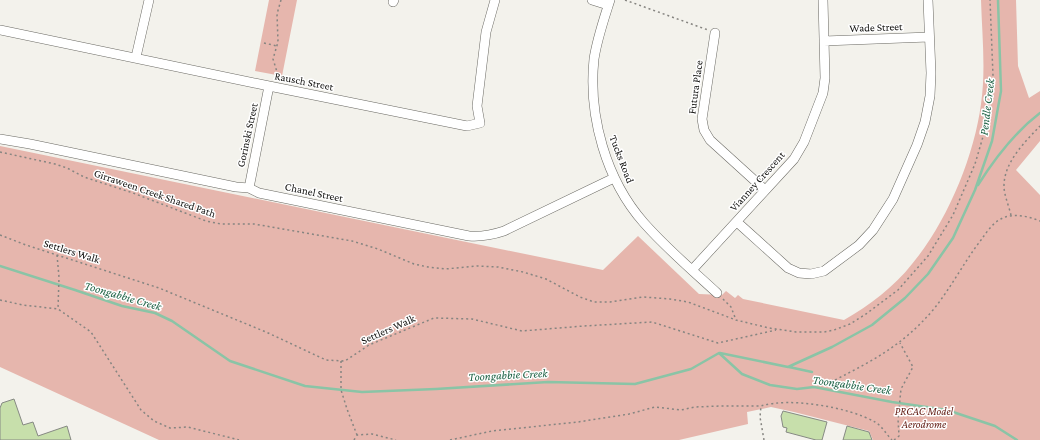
<svg xmlns="http://www.w3.org/2000/svg" width="1040" height="440" font-family="'Crimson Pro',serif">
<rect width="100%" height="100%" fill="#f3f2ec"/>
<path fill="#e6b6ad" d="M269 0H297L282 76 255 71Z
M981 0H1016L1018 66 1029 98 1040 91V141L1016 170 1040 195V440H873L869 431 794 412 771 407 747 412 748 424 679 440H159L0 367V146L603 270 638 236 699 294 722 295 726 291 735 298 738 295 743 299 844 320C870 305 894 287 912 264 947 222 974 157 981 104 986 70 982 34 981 0Z"/>
<g fill="none" stroke-linecap="round" stroke-linejoin="round">
<path stroke="#8ac4a6" stroke-width="2.5" d="M978 185C995 158 1015 132 1040 113
M0 266 75 290 122 306 155 313 172 321 230 361 305 386 362 392 436 389 548 382 635 384 691 369 719 353 742 374 770 385 797 389 814 387 892 402 947 410 995 426 1017 440
M720 353 788 367 832 347 872 325 905 298 928 274 953 238 975 190 992 141 1001 91 998 0
M789 367 812 372"/>
</g>
<path fill="#c7dfab" stroke="#868983" d="M14 399 23 425 33 422 38 436 67 426 71 440H0V408L2 403Z
M783 411 827 422 822 440H816L786 432 787 428 783 427 781 416Z
M847 426 869 432 872 440H843Z"/>
<g fill="none" stroke-linecap="round" stroke-linejoin="round">
<defs>
<path id="street" d="M592 0 608 5
M610 0C604 19 597 39 594 59 588 116 606 180 644 223 666 248 692 270 717 293
M393 2 394 0
M0 30 269 86 467 126 480 123 477 106 486 32 495 0
M715 33 702 119 704 130 710 140 765 190
M824 41 929 37
M136 57 149 0
M0 139 30 144 236 187 249 188 259 193 469 236C482 237 492 235 504 231L614 178
M249 188 269 86
M737 222 788 268 799 273 811 274 824 271 859 245 873 230 893 199 917 145 925 122 930 96 931 73 928 0
M692 270 794 159 804 142 823 93 825 78 823 0"/>
</defs>
<use href="#street" stroke="#6a6963" stroke-width="10"/>
<path stroke="#868581" stroke-width="1.5" stroke-dasharray="2 3" stroke-linecap="butt" d="M625 0 708 30
M264 43 277 46
M276 80 277 72 273 59 278 42 277 14 281 0
M0 152 55 164 67 168 84 177 133 193 206 221 221 224H254L352 241 378 249 414 264 428 267 445 269 477 266 498 267 523 272 546 279 580 297 594 302H610L643 297 670 299 688 302 736 320 769 328 796 332H824L834 330 850 324 866 314 898 290 928 256 953 215 975 164 987 123 993 76 990 0
M1011 215C1009 207 1005 197 1004 188 1003 163 1024 143 1040 126
M0 235 26 245 159 288 266 332 326 360 345 361 369 345 434 318 472 319 522 331 584 326 652 322 718 343 776 330
M57 255 59 277 58 309
M723 299 731 307 736 320
M0 300 23 305 58 309 91 332 141 410 154 421 170 428 188 427 239 440
M341 361V390L347 409 357 435
M835 380C874 360 903 345 933 310 951 288 964 262 981 240 986 233 992 224 999 220 1012 212 1027 216 1040 221
M354 440 357 435 372 434 396 440
M450 440 492 431 578 422 629 414 655 407 681 410 695 407 720 406H761
M764 440 760 417 761 406C789 397 849 407 875 422 882 426 886 434 892 440
M894 440 899 436 898 419 901 389 913 367 900 343"/>
<use href="#street" stroke="#fff" stroke-width="9"/>
</g>
<g text-anchor="middle" dominant-baseline="central" stroke-width="3" stroke-linejoin="round" paint-order="stroke">
<g font-size="11" fill="#11110f" stroke="#fff">
<text transform="translate(876 27) rotate(-2)">Wade Street</text>
<text transform="translate(304 81) rotate(11)">Rausch Street</text>
<text transform="translate(695 87) rotate(-82)">Futura Place</text>
<text transform="translate(247 135) rotate(-78)">Gorinski Street</text>
<text transform="translate(622 159) rotate(69)">Tucks Road</text>
<text transform="translate(757 181) rotate(-48)">Vianney Crescent</text>
<text transform="translate(314 192) rotate(12)">Chanel Street</text>
<text transform="translate(155 193) rotate(19)">Girraween Creek Shared Path</text>
<text transform="translate(72 251) rotate(17)">Settlers Walk</text>
<text transform="translate(388 329) rotate(-24)">Settlers Walk</text>
</g>
<g font-size="11" font-style="italic" fill="#611a11" stroke="#fff">
<text x="924" y="411">PRCAC Model<tspan x="924" dy="13">Aerodrome</tspan></text>
</g>
<g font-size="12" font-style="italic" fill="#1f6346" stroke="#fff">
<text transform="translate(987 107) rotate(-83)">Pendle Creek</text>
<text transform="translate(123 296) rotate(16)">Toongabbie Creek</text>
<text transform="translate(508 375) rotate(-3)">Toongabbie Creek</text>
<text transform="translate(852 385) rotate(8)">Toongabbie Creek</text>
</g>
</g>
</svg>
